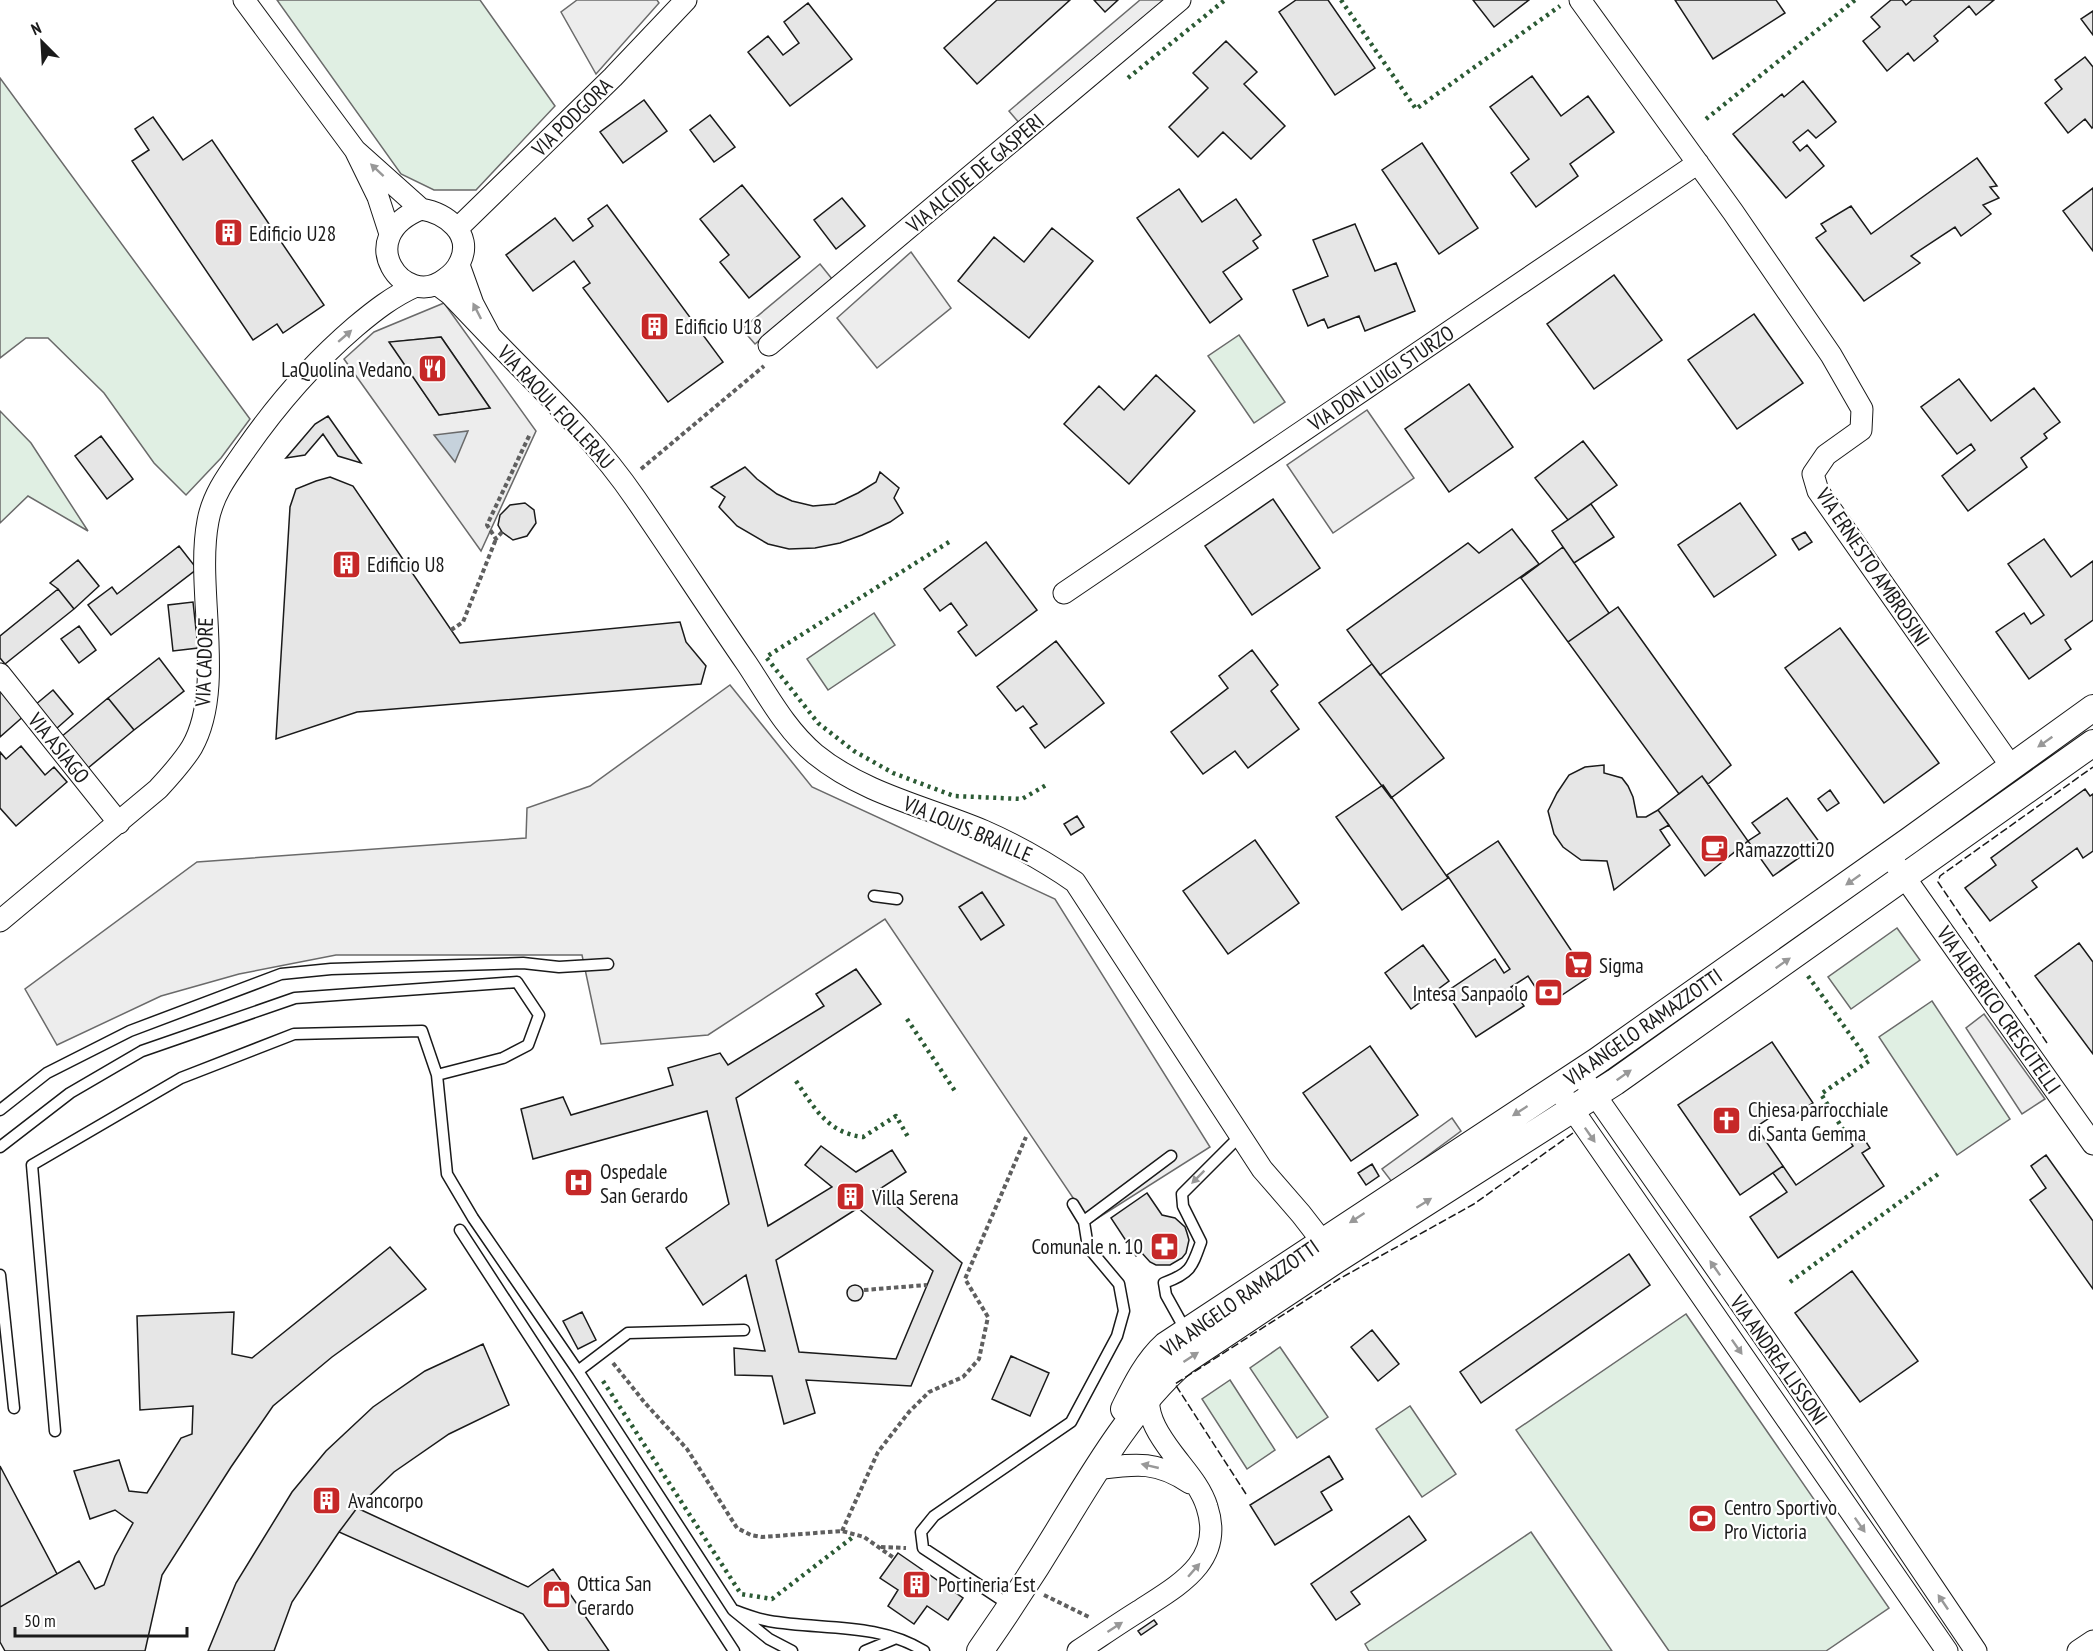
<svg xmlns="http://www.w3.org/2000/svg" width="2093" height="1651" font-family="'PT Sans Narrow',sans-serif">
<rect width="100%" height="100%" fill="#fff"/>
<path fill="#e0efe3" stroke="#6a6a6a" stroke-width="1.5" d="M277 0H480L555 106 476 190H434L401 174Z
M0 78 250 419 221 458 186 495 154 463 104 393 48 338H26L0 358Z
M1239 335 1285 402 1254 423 1208 356Z
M0 411 31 443 88 531 28 496 0 523Z
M874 613 895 645 828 690 807 659Z
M1897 928 1920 960 1851 1009 1828 977Z
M1932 1001 2010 1119 1957 1155 1879 1037Z
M1686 1314 1889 1608 1826 1651H1669L1516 1430Z
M1280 1347 1328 1417 1297 1438 1250 1368Z
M1230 1380 1275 1450 1247 1469 1202 1399Z
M1410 1406 1456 1474 1422 1497 1376 1429Z
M1531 1532 1612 1651H1369L1365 1644Z"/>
<path fill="#ededed" stroke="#6a6a6a" stroke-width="1.5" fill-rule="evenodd" d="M577 0H657L659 3 596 74 561 12Z
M1140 0H1168L1020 124 1009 111Z
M911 252 951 308 877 368 837 318Z
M820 264 832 279 755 344 742 329Z
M444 303 536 431 481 551 344 359 374 332ZM441 337 490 408H489L439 415 390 342Z
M1367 410 1414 478 1333 533 1287 465Z
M730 685 812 787 1055 899 1210 1147 1090 1223 885 919 708 1035 601 1044 582 955H336L239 974 161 996 57 1045 25 989 197 862 526 838 527 808 590 786Z
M1984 1014 2045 1099 2022 1114 1966 1028Z
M1452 1118 1461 1131 1392 1182 1382 1169Z"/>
<path fill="#c6d2dc" stroke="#6a6a6a" stroke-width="1.5" d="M468 431 455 462 434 435Z"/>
<path fill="#e6e6e6" stroke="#1a1a1a" stroke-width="1.5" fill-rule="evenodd" d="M997 0H1070L977 84 944 48Z
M1094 0H1118L1105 12Z
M1296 0H1328L1375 68 1335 95 1279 12Z
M1473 0H1529L1494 27Z
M1675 0H1776L1785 13 1713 59Z
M1891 0H1902L1906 5 1912 0H1994L1976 15 1969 6 1934 36 1938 41 1914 61 1908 53 1887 71 1863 41 1880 27 1871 17Z
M808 3 852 59 790 106 748 52 768 36 783 55 799 43 784 22Z
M2093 11V35L2081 19Z
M1226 41 1257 72 1244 84 1285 126 1251 159 1223 132 1198 157 1169 127 1208 88 1193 73Z
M2085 57 2093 67V127L2092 128 2085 119 2068 133 2045 103 2062 89 2055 80Z
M1532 76 1561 116 1588 96 1614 132 1570 164 1578 176 1536 207 1511 173 1529 159 1490 107Z
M1803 81 1836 122 1816 138 1808 130 1793 142 1800 151 1807 145 1824 166 1786 198 1733 134 1782 94 1784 97Z
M644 100 667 131 623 163 600 132Z
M710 115 735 147 714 162 690 130Z
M153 117 183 160 212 140 324 305 283 333 277 324 253 340 132 161 149 150 135 129Z
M1422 143 1478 228 1439 254 1382 170Z
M1977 158 1997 186 1990 187 1999 198 1983 205 1991 214 1961 236 1955 227 1911 256 1920 263 1864 301 1816 238 1826 231 1821 224 1851 206 1871 234Z
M742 185 800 257 749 298 720 262 729 255 700 219Z
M2093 188V251L2063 211Z
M1179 189 1202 222 1236 199 1261 235 1253 241 1258 248 1223 272 1242 299 1210 323 1137 218Z
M842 198 865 226 836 249 814 220Z
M607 205 723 362 668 402 583 288 590 283 574 261 533 291 506 255 555 218 573 241 593 226 588 219Z
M1355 224 1375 271 1396 263 1415 311 1365 331 1359 316 1328 328 1324 319 1308 326 1293 290 1328 276 1313 240Z
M1052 228 1093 261 1029 338 958 281 994 237 1024 262Z
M1614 275 1662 340 1594 389 1547 324Z
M1754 314 1803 383 1737 429 1688 360Z
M441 337 490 408 439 415 389 342Z
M1156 375 1195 411 1129 484 1064 424 1099 386 1124 410Z
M1959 379 1991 421 2034 388 2060 422 2044 434 2047 438 2021 458 2027 467 1968 511 1942 476 1975 450 1971 444 1957 454 1921 407Z
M1469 384 1513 447 1449 492 1405 429Z
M328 416 361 463 338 456 323 434 305 455 286 458 315 424Z
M101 436 133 479 107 499 75 456Z
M1583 441 1617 485 1568 520 1535 478Z
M745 467 757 479 777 494 792 501 813 506 835 504 858 493 876 482 880 472 899 488 894 498 903 513 890 522 862 535 840 543 815 548 789 549 768 544 737 526 719 507 725 497 711 487Z
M330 477 353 486 460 643 680 622 686 642 706 666 701 684 357 712 276 739 290 507 296 489 316 481Z
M1273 499 1320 568 1252 615 1205 546Z
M525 503 534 510 536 523 527 536 513 540 502 532 498 525 500 515 510 505Z
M1740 503 1776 555 1714 597 1678 545Z
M1591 504 1614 537 1574 563 1552 531Z
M1512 529 1539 564 1380 675 1347 630 1468 543 1479 553Z
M1805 532 1812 542 1799 550 1792 539Z
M2044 539 2071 577 2093 561V620L2065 640 2071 649 2029 679 1996 632 2024 613 2031 624 2044 615 2008 564Z
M986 542 1037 610 976 656 958 632 967 625 951 603 940 611 924 589Z
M179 546 197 569 111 635 88 605 112 587 117 594Z
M1563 547 1609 613 1568 642 1521 578Z
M78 560 99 586 74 609 58 589 50 583Z
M58 589 74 609 5 664 0 658V636Z
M193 602 198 648 173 651 168 605Z
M1618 607 1731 765 1708 784 1702 776 1679 794 1568 642Z
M79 626 96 650 79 663 61 639Z
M1840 628 1939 763 1884 803 1785 668Z
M1056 641 1104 703 1045 748 1030 728 1037 724 1023 706 1016 711 997 687Z
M1252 650 1278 685 1271 691 1299 729 1248 768 1235 751 1203 774 1171 732 1228 688 1219 676Z
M159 658 184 691 134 730 108 698Z
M1372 664 1444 758 1391 798 1319 703Z
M4 689 25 715 0 737V692Z
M53 690 73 714 56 729 35 705Z
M108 698 134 730 88 768 61 737Z
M21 746 45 775 54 767 67 782 16 826 0 808V752L6 759Z
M1604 765V773L1622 778 1628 786 1633 797 1637 817H1646L1658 810 1669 825 1660 830 1670 845 1614 890 1607 861 1581 860 1563 847 1554 834 1548 811 1557 793 1569 775 1585 767Z
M1702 776 1748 841 1705 876 1658 810Z
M1383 785 1448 878 1402 910 1336 817Z
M2085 789 2090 796 2093 794V851L2083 858 2077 848 2032 881 2037 887 1990 921 1965 888 1996 865 1991 858Z
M1830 790 1839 803 1827 811 1818 799Z
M1787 798 1820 843 1773 876 1748 841 1760 833 1752 823Z
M1077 816 1084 827 1071 835 1064 824Z
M1255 840 1299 903 1228 954 1183 891Z
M1498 841 1589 977 1547 1005 1528 976 1511 987 1524 1006 1476 1037 1446 992 1495 959 1504 973 1510 969 1447 875Z
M982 892 1004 925 981 940 959 907Z
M2079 943 2093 962V1054L2035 976Z
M1423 945 1449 981 1411 1009 1385 973Z
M856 969 881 1004 736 1098 768 1226 832 1187 805 1165 821 1146 856 1172 892 1150 906 1172 878 1190 962 1263 911 1386 806 1380 815 1413 784 1424 772 1376 735 1375 734 1348 765 1351 746 1275 703 1305 666 1248 729 1204 707 1111 533 1159 521 1109 563 1097 571 1115 673 1085 668 1068 720 1053 728 1065 824 1006 816 994ZM858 1208 933 1271 896 1359 799 1352 776 1260Z
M1772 1042 1813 1103 1793 1116 1787 1106 1756 1127 1783 1166 1740 1195 1678 1105Z
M1370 1046 1418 1115 1351 1161 1303 1093Z
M1859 1131 1870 1148 1862 1153 1884 1186 1778 1258 1750 1217 1787 1192 1773 1173 1783 1166 1796 1185 1853 1146 1848 1138Z
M2046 1155 2093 1221V1289L2030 1200 2046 1188 2031 1166Z
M1372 1164 1379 1176 1366 1185 1358 1173Z
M1147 1193 1162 1215 1175 1218 1185 1227 1187 1233 1189 1240 1186 1253 1182 1258 1170 1265H1156L1150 1262 1141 1252 1136 1256 1111 1218Z
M390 1247 426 1289 332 1357 273 1406 231 1467 162 1575 145 1651H5L0 1642V1607L79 1561 95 1589 104 1585 115 1556 133 1523 115 1510 90 1519 74 1471 119 1460 129 1491 147 1493 181 1438 192 1434 193 1406 140 1410 137 1316 234 1312 232 1354 252 1358Z
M1629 1254 1650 1285 1481 1403 1460 1372Z
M1852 1271 1918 1361 1860 1402 1795 1313Z
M847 1293a8 8 0 1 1 16 0a8 8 0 1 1-16 0Z
M582 1312 596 1340 578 1349 563 1321Z
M1372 1330 1399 1364 1378 1381 1351 1347Z
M483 1344 509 1405 449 1434 394 1472 357 1508 339 1532 292 1602 274 1651H208L236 1583 292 1492 326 1451 373 1407 425 1371Z
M1011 1356 1049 1373 1030 1416 992 1399Z
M1329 1456 1343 1479 1321 1492 1332 1510 1275 1545 1250 1505Z
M0 1466 57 1574 0 1607Z
M357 1508 528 1587 553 1569 609 1651H549L523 1614 339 1532Z
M1409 1516 1426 1540 1351 1592 1360 1604 1336 1620 1311 1584Z
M898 1553 963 1598 948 1620 927 1606 914 1624 888 1606 898 1590 880 1578Z
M1154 1620 1157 1624 1141 1635 1138 1631Z"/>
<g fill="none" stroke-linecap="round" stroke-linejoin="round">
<defs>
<path id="service" d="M874 896 897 899
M0 1110 47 1073 130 1031 281 974 331 969 523 963 559 967 608 964
M0 1147 70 1093 142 1051 295 998 517 982 539 1015 528 1045 503 1058 437 1075
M1084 1221 1171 1156
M460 1230 734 1651
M0 1275 14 1408
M1186 1331 1166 1295 1164 1283C1191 1273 1192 1267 1201 1242L1183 1206 1182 1194 1240 1136
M578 1371 733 1610
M55 1431 32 1165 181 1078 294 1034 422 1031 437 1075 447 1174 473 1218 578 1371 628 1333 744 1330
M1011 1606 923 1548 921 1532 934 1516 1071 1422 1117 1336 1124 1311 1119 1284 1088 1247 1084 1222 1073 1204
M792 1651 769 1639 733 1610C745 1614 757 1619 769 1621 820 1630 878 1622 924 1651
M865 1651 894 1639"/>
<path id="minor" d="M244 0 355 150
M1580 0 1733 212 1831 355 1862 409 1861 430 1826 455 1813 474 1818 491 2011 766
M421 209C445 213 474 233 460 262 457 269 451 275 445 279 404 311 351 237 421 209Z
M458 228 613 77 686 0
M390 234 378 197 355 150 421 209
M438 285 450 294 490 336 473 304 459 265
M490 336C540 388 594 438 635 498 673 553 709 609 747 664 767 694 786 730 815 754 864 794 927 807 984 831 1016 845 1046 862 1075 882L1262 1169 1301 1214 1332 1254
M769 345 1180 0
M1064 593 1698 163
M0 674 119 823
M1896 865 2093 1144
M0 921 158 789C170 776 183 762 192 747 226 687 195 588 208 521 213 493 230 472 246 449 278 403 312 364 355 327 374 311 393 296 416 286
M1579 1072 1789 1373 1976 1651
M1564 1097 1947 1651
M1096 1469C1135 1464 1156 1460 1190 1483
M1078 1651C1098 1638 1118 1624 1139 1611 1177 1586 1225 1562 1207 1507 1201 1487 1185 1470 1173 1454 1161 1438 1146 1417 1149 1396
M2078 1651 2093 1641"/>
<path id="tertiary" d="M1124 1409C1135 1387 1147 1362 1166 1345L1597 1061 1910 840 2093 708
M980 1651C1010 1608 1038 1565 1065 1520 1098 1466 1135 1404 1183 1362L1336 1260 1615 1082 2093 743"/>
</defs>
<use href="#service" stroke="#1a1a1a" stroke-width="13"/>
<use href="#minor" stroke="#1a1a1a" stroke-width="23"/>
<use href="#tertiary" stroke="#1a1a1a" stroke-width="28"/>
<path stroke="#5f5f5f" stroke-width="4" stroke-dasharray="4.5 3" stroke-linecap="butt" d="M641 469 764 366
M502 532 496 539 487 525 530 434
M451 630 463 622 496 539
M864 1290 927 1285
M613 1363 645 1403 687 1449 737 1528 751 1535 762 1537 842 1531 864 1537 894 1558
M842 1531 878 1452 909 1412 929 1392 963 1377 979 1359 988 1317 965 1279 1026 1137
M881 1547 906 1548
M1044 1595 1091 1618"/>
<use href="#service" stroke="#fff" stroke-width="10"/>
<use href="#minor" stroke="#fff" stroke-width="21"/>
<use href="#tertiary" stroke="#fff" stroke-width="26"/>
<path stroke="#2b5a34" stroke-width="4.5" stroke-dasharray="3 4.5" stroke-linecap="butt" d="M1341 0 1416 109 1560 6
M1128 78 1225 0
M1706 119 1855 0
M949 542 766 657 818 723 854 751 893 773 954 796 1022 799 1048 784
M1808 976 1869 1061 1821 1094 1844 1131
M907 1019 957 1094
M796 1081C815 1109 828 1133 863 1137L896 1116 908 1137
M1790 1282 1941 1172
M603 1381 741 1594 772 1599 853 1537"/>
<path stroke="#1a1a1a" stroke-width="1.5" stroke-dasharray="8 3" stroke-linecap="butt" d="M2047 1043 1938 882 1940 876 2093 767
M1246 1494 1175 1384 1339 1279 1474 1204 1573 1133"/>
</g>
<defs><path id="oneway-solid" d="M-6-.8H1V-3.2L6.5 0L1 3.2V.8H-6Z" transform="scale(1.5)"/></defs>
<g fill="#989898">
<use href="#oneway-solid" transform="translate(377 170) rotate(-137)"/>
<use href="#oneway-solid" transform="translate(477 311) rotate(-117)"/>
<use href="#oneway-solid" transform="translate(345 336) rotate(-41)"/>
<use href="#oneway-solid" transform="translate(2045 742) rotate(145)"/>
<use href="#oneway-solid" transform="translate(1853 880) rotate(145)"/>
<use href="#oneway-solid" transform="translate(1783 963) rotate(-35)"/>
<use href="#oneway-solid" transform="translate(1624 1075) rotate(-35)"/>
<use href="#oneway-solid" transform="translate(1520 1111) rotate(147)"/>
<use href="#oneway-solid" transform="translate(1590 1135) rotate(55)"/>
<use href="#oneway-solid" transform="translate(1198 1177) rotate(135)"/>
<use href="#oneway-solid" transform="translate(1424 1203) rotate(-32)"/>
<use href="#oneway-solid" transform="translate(1357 1218) rotate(147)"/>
<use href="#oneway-solid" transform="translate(1715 1268) rotate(-125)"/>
<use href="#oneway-solid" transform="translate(1737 1347) rotate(55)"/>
<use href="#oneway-solid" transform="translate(1191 1357) rotate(-33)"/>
<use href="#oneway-solid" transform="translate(1150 1466) rotate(-167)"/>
<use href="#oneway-solid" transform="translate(1860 1525) rotate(55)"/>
<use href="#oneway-solid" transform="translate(1194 1570) rotate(-49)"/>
<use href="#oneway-solid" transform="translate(1943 1602) rotate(-124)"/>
<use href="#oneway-solid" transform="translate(1115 1627) rotate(-33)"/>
</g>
<defs>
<symbol id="building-square" viewBox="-11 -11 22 22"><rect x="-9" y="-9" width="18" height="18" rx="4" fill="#c62828" stroke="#fff"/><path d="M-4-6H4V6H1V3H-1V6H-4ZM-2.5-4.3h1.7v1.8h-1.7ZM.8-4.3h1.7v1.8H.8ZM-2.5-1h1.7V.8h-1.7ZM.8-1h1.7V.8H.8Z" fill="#fff"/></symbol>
<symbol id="restaurant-square" viewBox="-11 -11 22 22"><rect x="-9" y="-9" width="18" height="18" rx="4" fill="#c62828" stroke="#fff"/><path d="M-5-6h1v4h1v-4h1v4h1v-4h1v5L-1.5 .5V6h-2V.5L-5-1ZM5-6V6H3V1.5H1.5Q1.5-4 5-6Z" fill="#fff"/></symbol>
<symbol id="cafe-square" viewBox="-11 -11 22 22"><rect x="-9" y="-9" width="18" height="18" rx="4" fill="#c62828" stroke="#fff"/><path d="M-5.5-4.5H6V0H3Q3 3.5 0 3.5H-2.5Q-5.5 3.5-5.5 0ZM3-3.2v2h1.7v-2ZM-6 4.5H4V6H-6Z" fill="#fff"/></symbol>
<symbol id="supermarket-square" viewBox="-11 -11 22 22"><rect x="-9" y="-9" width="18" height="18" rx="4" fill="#c62828" stroke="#fff"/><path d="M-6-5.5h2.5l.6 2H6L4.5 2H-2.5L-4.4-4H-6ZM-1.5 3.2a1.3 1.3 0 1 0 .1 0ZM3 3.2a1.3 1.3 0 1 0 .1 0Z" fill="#fff"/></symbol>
<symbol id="bank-square" viewBox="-11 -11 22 22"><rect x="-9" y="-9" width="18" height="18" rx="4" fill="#c62828" stroke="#fff"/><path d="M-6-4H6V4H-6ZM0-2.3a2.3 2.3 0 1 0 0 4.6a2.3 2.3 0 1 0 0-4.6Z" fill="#fff"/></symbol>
<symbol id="church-square" viewBox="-11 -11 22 22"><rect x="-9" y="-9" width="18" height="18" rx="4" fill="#c62828" stroke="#fff"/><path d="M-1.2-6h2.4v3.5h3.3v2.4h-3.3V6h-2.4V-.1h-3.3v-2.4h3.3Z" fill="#fff"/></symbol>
<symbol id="hospital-square" viewBox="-11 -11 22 22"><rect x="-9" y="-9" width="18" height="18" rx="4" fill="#c62828" stroke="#fff"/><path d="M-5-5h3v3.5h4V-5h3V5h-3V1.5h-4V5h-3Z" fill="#fff"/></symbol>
<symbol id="pharmacy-square" viewBox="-11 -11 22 22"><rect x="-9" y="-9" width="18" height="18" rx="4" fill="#c62828" stroke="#fff"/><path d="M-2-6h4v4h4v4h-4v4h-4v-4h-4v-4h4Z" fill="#fff"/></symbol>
<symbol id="stadium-square" viewBox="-11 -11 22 22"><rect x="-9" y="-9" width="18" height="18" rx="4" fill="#c62828" stroke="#fff"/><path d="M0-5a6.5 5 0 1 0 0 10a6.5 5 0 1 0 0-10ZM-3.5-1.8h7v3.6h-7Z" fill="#fff"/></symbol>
<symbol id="shop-square" viewBox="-11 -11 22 22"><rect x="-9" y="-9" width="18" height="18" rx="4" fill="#c62828" stroke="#fff"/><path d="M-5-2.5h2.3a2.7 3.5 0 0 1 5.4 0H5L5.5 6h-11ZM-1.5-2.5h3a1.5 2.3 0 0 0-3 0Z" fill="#fff"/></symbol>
</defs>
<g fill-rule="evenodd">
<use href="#building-square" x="212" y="216" width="33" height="33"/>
<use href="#building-square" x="638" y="310" width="33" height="33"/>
<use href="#restaurant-square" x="416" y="352" width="33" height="33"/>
<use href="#building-square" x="330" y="548" width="33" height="33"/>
<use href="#cafe-square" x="1698" y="832" width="33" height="33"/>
<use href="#supermarket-square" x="1562" y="948" width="33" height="33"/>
<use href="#bank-square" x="1532" y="976" width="33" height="33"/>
<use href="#church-square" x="1710" y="1104" width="33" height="33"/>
<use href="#hospital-square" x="562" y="1166" width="33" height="33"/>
<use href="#building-square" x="834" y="1180" width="33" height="33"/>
<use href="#pharmacy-square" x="1148" y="1230" width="33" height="33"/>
<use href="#building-square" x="310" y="1484" width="33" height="33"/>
<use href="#stadium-square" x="1686" y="1502" width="33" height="33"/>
<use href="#building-square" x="900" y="1568" width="33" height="33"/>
<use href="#shop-square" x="540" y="1578" width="33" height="33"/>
</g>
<g text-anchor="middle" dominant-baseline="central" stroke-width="4.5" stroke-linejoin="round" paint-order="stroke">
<g font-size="21" fill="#1a1a1a" stroke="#fff">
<text transform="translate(572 117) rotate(-44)">VIA PODGORA</text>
<text transform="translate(975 173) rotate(-40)">VIA ALCIDE DE GASPERI</text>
<text transform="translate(1381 378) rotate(-34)">VIA DON LUIGI STURZO</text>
<text transform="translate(556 407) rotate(47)">VIA RAOUL FOLLERAU</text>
<text transform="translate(1873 567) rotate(56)">VIA ERNESTO AMBROSINI</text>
<text transform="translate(204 662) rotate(-88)">VIA CADORE</text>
<text transform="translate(59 748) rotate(51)">VIA ASIAGO</text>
<text transform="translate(968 829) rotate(23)">VIA LOUIS BRAILLE</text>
<text transform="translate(1999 1010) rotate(55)">VIA ALBERICO CRESCITELLI</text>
<text transform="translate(1643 1027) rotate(-35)">VIA ANGELO RAMAZZOTTI</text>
<text transform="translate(1240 1298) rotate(-35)">VIA ANGELO RAMAZZOTTI</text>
<text transform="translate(1779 1360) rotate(55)">VIA ANDREA LISSONI</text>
</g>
<g font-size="21" fill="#1a1a1a" stroke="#fff" text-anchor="start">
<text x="249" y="233">Edificio U28</text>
<text x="675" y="326">Edificio U18</text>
<text x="412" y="369" text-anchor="end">LaQuolina Vedano</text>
<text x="367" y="564">Edificio U8</text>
<text x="1735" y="849">Ramazzotti20</text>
<text x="1599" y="965">Sigma</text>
<text x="1528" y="993" text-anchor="end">Intesa Sanpaolo</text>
<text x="1748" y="1109">Chiesa parrocchiale<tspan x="1748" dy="24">di Santa Gemma</tspan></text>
<text x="600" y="1171">Ospedale<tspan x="600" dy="24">San Gerardo</tspan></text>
<text x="872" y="1197">Villa Serena</text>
<text x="1143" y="1246" text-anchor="end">Comunale n. 10</text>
<text x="348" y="1500">Avancorpo</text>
<text x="1724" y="1507">Centro Sportivo<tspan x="1724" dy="24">Pro Victoria</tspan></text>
<text x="577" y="1583">Ottica San<tspan x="577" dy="24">Gerardo</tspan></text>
<text x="938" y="1584">Portineria Est</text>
</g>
</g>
<g transform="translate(42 42) rotate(336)" stroke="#ffffff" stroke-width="4.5" paint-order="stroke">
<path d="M0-4.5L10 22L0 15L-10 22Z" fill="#1a1a1a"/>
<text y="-9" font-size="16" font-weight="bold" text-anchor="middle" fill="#1a1a1a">N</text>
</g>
<path d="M15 1627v9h172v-9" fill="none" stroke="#1a1a1a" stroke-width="3"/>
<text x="24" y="1627" font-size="18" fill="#1a1a1a" stroke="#ffffff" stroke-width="4.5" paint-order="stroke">50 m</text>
</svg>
